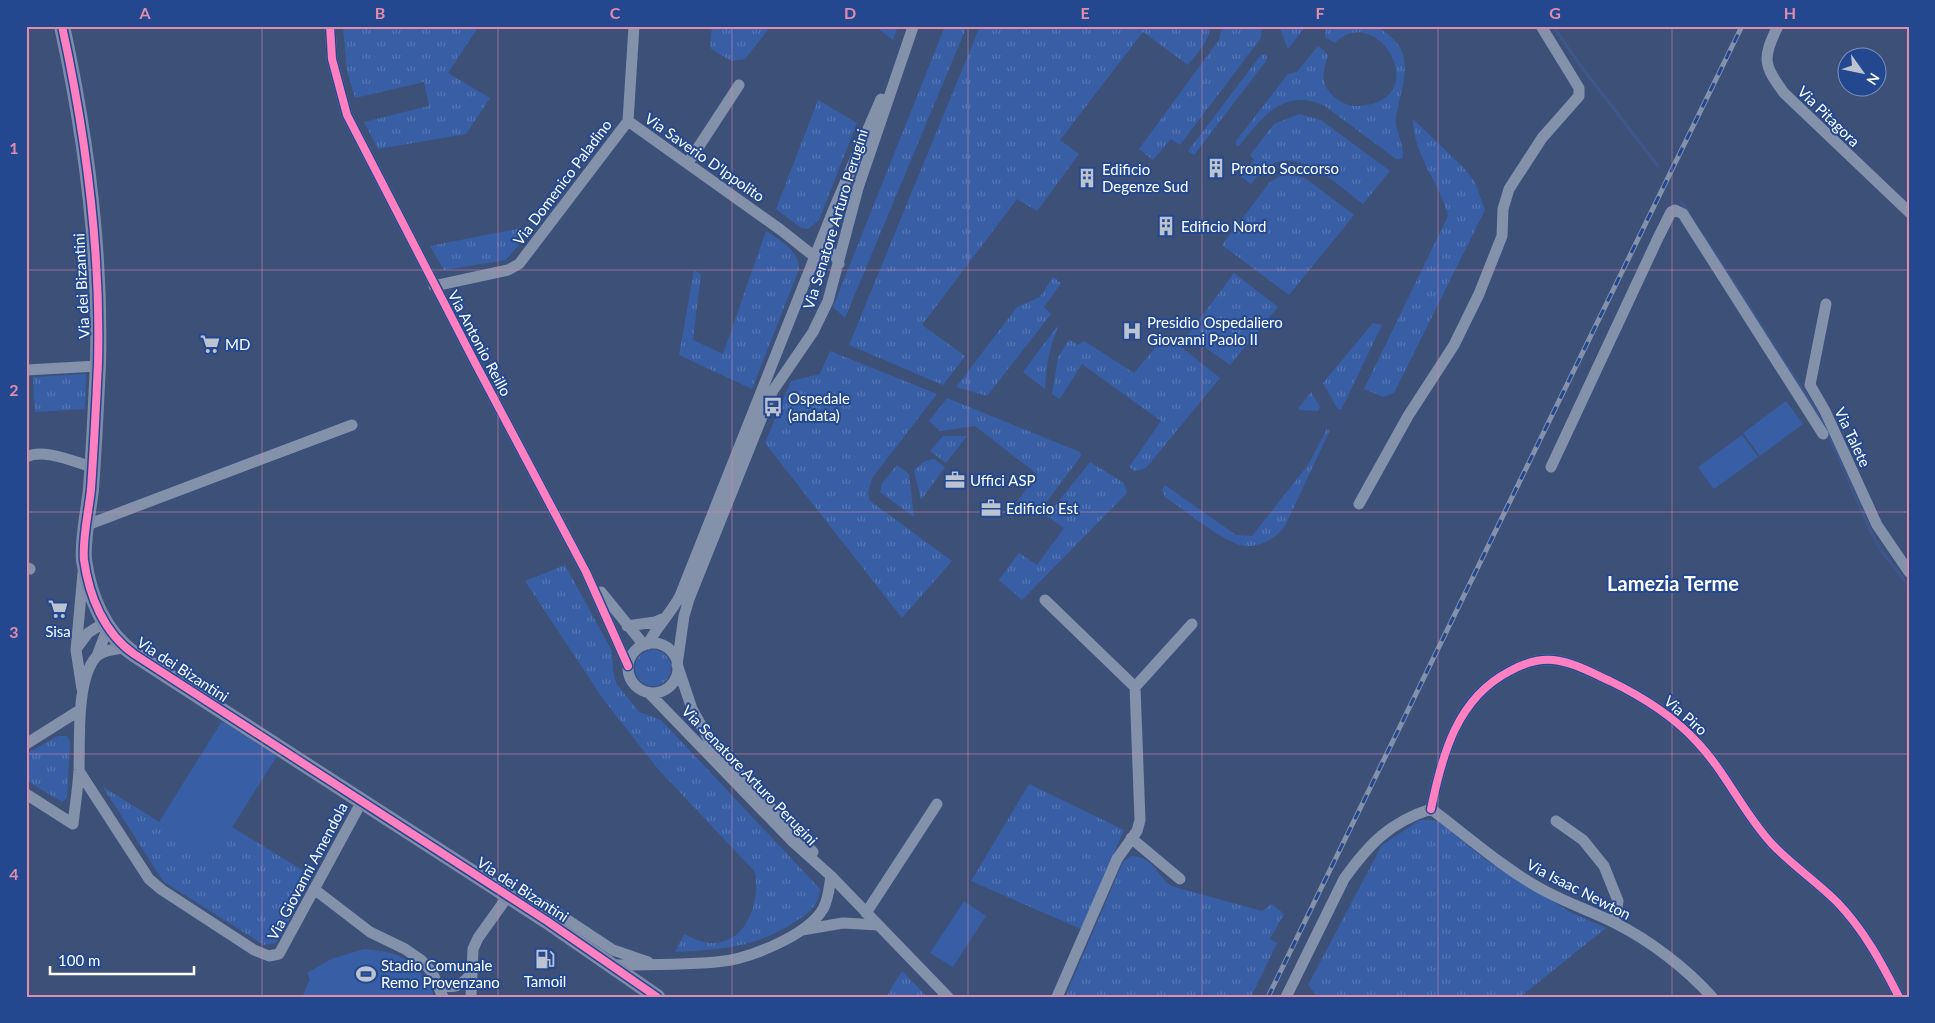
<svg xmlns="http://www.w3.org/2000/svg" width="1935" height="1023" font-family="Lato,sans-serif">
<defs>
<pattern id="grass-tufts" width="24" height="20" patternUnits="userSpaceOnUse" patternTransform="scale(1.25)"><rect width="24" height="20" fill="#385fa6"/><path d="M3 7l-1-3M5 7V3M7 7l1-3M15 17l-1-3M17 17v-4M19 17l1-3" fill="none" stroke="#5677b3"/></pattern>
</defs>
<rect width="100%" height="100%" fill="#3c5078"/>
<path fill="url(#grass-tufts)" d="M343 26H479L448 73 490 98 466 134 378 149 364 122 429 106 424 82 355 98 347 71Z
M712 26H771L745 59 731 61 710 48Z
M875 26H898L893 40Z
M945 26H967L845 318 833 307Z
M980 26H1210C1210 41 1197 53 1188 65L1143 32 1060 140 1079 154 1037 211 1017 199 922 325 965 356 943 385 849 345Z
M1222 26H1262L1261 38 1180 145 1171 139 1153 160 1139 149 1213 48 1219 40Z
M1279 26H1306L1288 49Z
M1326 26C1339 26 1365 23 1376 26 1380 28 1385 33 1389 35 1417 57 1400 90 1396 118 1394 132 1406 145 1402 159H1396L1325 106C1284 87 1262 117 1239 146H1236V141L1288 74 1297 72 1318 46 1328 55C1326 63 1322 73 1324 81 1327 95 1344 107 1359 106 1436 100 1377 0 1335 43L1325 37Z
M1265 54 1267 57 1266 61 1194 155 1188 151 1261 55Z
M818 100 857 123 819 220 808 229 801 228 776 209Z
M1299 114 1321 120 1390 171 1363 204C1338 186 1297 142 1264 169 1259 173 1255 179 1251 184L1241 177 1254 160 1250 155 1274 124Z
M1413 119 1463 167 1475 182 1485 210 1394 393 1383 397 1364 389 1448 216C1440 182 1413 156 1413 119Z
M1286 173 1305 178 1354 215 1289 295 1222 245 1270 182Z
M522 228 524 239 506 260 444 270 430 246Z
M766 231C780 241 799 250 799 269L752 389 679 355 694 270 701 274 693 340 723 354Z
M1234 273 1278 307 1230 365 1188 335Z
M1053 277 1061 283 1044 307 1051 314 987 396 956 387 1017 307 1040 297Z
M1373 323 1382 325 1341 410 1337 408 1323 383Z
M1059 324C1050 346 1046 365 1045 389L1023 372Z
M1166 335 1220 378 1146 468 1135 471 1129 467 1161 421 1082 364 1060 399 1052 394 1058 358 1069 339 1078 345 1084 341 1134 373Z
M830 351 937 394 872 478 868 493 870 501 952 561 902 618 765 443 791 381 820 374Z
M86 374 85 409 35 412 33 377Z
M1311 392 1320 407 1318 411 1300 410 1299 408Z
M947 398 1080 452 1081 456 1036 516 1017 502 1037 474 975 426 940 431 929 421Z
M1327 429 1330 430 1285 526C1276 538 1261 547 1245 546 1227 545 1182 508 1165 497L1162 490 1165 485 1236 535 1252 536 1308 465Z
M943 436H967L946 463 930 451Z
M934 459 945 467 921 500 914 470 925 461Z
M1090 462 1124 483 1127 493 1022 600 999 580 1019 553 1037 565 1064 528 1047 516Z
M897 465 909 474 914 517 880 492 882 483Z
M565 565 612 651 613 671 616 683 639 712 661 720 820 889C818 906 810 912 796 921 756 948 721 949 675 952L684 934C692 938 700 942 709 943 747 945 760 903 755 872L658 769 603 699 525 581Z
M635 668a18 18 0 1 1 36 0a18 18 0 1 1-36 0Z
M58 736H67L70 742 67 798 62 802 26 780V754Z
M1029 784 1124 830 1081 929 971 881Z
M103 787 214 856 232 827 312 876 276 943 264 945 163 881Z
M1420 820 1438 821 1486 860 1570 912 1606 928 1520 997H1318L1308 985 1382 845Z
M1131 856C1154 857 1155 873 1171 886L1262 911 1272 904 1284 914 1270 939 1277 943 1251 997H1065L1123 862Z
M902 971 927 997H886Z"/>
<path fill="#385fa6" d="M1786 401 1803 424 1760 456 1743 433Z
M1742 435 1758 457 1714 489 1698 467Z
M222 721 277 756 214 856 159 822Z
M964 901 986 916 953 967 930 953Z
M364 949C402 952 419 961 435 997H302L310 979 307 973 331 959Z"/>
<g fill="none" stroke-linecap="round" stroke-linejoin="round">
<path stroke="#3e578a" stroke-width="3" d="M1553 26 1580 65 1658 166
M1680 200 1688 212
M1704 236 1822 420 1872 534 1883 553 1909 586"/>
<path stroke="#8391ab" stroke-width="11" d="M330 26 332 59 347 115 473 359 586 572 628 666
M634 26 628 121 781 230 815 257
M1778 26C1762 58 1763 65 1784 93L1909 212
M688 163 739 85
M816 254 828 250 836 257 839 264
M434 286 508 270 519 264 628 121
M1826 304 1810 385 1825 411 1877 525 1909 572
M26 370 98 366
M26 457C44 448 74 462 93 467
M1551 467 1658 238 1671 212 1675 210 1683 214 1823 434
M1359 504 1408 416 1454 345 1479 294 1502 236 1503 209 1509 189 1542 138 1579 96V88L1541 26
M87 525 352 425
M26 567 30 569
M601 592 644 645
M1045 600 1135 687
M627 626 655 622 662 619
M628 668a25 25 0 1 1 50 0a25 25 0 1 1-50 0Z
M648 644C657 626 671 613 680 596L833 211 881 99
M76 649 88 633 105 622
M97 656 108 627
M677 665 684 616 689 599 772 392 813 332 828 301 858 188 913 27
M678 667 692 709 712 745 813 852
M82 689 76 650 83 573
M649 693 793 842 831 876 948 997
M26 744 80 710
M79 771 149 879 162 890 254 950 269 956 279 954 362 801
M26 794 73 824C75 806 78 788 79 770 80 740 76 680 96 657 102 650 117 649 125 648
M1431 809C1442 755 1457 698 1510 671 1524 663 1538 659 1553 660 1573 662 1592 673 1610 681 1641 696 1672 715 1696 741 1726 772 1743 813 1772 844 1792 865 1817 882 1837 902 1864 930 1881 962 1899 997
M1431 809C1466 835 1498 864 1536 886 1561 901 1589 910 1615 923 1649 940 1686 968 1712 997
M1556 821 1583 840 1604 866 1618 901 1615 923
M1131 838 1180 879
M314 889 370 932 405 949 421 960 432 972 443 997
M520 900 545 905 613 950 648 962
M866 913 937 804
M802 930 843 923 878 925
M613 965C647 965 682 965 716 962 747 960 807 936 823 909 829 898 829 887 831 876
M438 985C454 989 463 986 472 972
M471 997 473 949 478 938 508 896
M1057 997 1117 859 1137 831 1140 820 1135 687 1192 624
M1286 997 1344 879C1369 844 1390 822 1431 809"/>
<path stroke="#808ca7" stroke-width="16" d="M62 26C86 136 101 252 98 364 96 406 94 447 91 489 89 510 82 539 84 560 89 596 104 633 134 654L547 921 657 997"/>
<defs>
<path id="rail" d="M1268 997 1742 26"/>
</defs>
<use href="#rail" stroke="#8391ab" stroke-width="5"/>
<use href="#rail" stroke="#234890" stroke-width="3" stroke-dasharray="9" stroke-linecap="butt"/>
<defs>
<path id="cycleway" d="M62 26C86 136 101 252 98 364 96 406 94 447 91 489 89 510 82 539 84 560 89 596 104 633 134 654L547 921 657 997
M330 26 332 59 347 115 473 359 586 572 628 666
M1431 809C1442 755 1457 698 1510 671 1524 663 1538 659 1553 660 1573 662 1592 673 1610 681 1641 696 1672 715 1696 741 1726 772 1743 813 1772 844 1792 865 1817 882 1837 902 1864 930 1881 962 1899 997"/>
</defs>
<use href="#cycleway" stroke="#234890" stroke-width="11"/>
<use href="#cycleway" stroke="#ff80c0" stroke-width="8"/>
</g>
<path fill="none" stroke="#e08cad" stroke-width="1" stroke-opacity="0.55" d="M262 26V997M498 26V997M732 26V997M968 26V997M1202 26V997M1438 26V997M1672 26V997M26 270H1909M26 512H1909M26 754H1909"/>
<defs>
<symbol id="building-bare" viewBox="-9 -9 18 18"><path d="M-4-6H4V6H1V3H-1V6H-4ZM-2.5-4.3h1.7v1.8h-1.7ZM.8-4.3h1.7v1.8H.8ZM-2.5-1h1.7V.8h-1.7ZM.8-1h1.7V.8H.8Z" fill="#bbc2d0" stroke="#234890" stroke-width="2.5" paint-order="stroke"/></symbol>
<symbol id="hospital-bare" viewBox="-9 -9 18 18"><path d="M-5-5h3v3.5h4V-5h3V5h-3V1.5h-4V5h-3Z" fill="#bbc2d0" stroke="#234890" stroke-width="2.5" paint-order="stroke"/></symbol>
<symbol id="supermarket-bare" viewBox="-9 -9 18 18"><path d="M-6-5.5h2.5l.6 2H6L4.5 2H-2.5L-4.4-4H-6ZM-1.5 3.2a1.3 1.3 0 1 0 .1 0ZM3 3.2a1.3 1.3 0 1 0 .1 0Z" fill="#bbc2d0" stroke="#234890" stroke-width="2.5" paint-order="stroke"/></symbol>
<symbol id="bus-bare" viewBox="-9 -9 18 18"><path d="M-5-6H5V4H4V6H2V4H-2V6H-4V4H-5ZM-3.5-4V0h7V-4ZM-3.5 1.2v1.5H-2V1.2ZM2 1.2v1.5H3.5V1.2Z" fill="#bbc2d0" stroke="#234890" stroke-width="2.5" paint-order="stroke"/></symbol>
<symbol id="office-bare" viewBox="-9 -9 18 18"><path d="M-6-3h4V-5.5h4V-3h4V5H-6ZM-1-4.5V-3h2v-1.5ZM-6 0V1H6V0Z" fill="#bbc2d0" stroke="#234890" stroke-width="2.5" paint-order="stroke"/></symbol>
<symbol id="fuel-bare" viewBox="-9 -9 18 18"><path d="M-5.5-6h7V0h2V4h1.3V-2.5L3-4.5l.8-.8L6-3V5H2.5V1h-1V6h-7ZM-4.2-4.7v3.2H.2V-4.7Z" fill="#bbc2d0" stroke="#234890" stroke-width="2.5" paint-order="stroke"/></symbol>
<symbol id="stadium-bare" viewBox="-9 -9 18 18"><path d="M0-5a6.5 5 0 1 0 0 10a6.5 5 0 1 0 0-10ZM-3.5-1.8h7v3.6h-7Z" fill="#bbc2d0" stroke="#234890" stroke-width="2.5" paint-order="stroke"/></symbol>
</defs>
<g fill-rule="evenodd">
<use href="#building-bare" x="1202" y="154" width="28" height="28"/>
<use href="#building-bare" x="1073" y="164" width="28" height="28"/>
<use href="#building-bare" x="1152" y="212" width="28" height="28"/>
<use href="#hospital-bare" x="1118" y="317" width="28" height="28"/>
<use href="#supermarket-bare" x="196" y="330" width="28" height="28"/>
<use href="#bus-bare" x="759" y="393" width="28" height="28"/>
<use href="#office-bare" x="941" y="466" width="28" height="28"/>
<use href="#office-bare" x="977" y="494" width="28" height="28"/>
<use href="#supermarket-bare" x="44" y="595" width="28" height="28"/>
<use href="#fuel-bare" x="531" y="945" width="28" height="28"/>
<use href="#stadium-bare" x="352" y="960" width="28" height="28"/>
</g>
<g text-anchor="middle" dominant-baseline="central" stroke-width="4" stroke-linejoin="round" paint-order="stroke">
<g font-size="15" fill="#fff" stroke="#234890">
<text transform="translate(1829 116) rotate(44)">Via Pitagora</text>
<text transform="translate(705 157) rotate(35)">Via Saverio D'Ippolito</text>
<text transform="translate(562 182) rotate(-53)">Via Domenico Paladino</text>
<text transform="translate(835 219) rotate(-73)">Via Senatore Arturo Perugini</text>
<text transform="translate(81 286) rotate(-93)">Via dei Bizantini</text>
<text transform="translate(480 343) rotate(62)">Via Antonio Reillo</text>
<text transform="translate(1853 437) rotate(65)">Via Talete</text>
<text transform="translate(183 669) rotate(33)">Via dei Bizantini</text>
<text transform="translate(1686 715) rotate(41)">Via Piro</text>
<text transform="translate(750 775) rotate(46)">Via Senatore Arturo Perugini</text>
<text transform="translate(307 871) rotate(-62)">Via Giovanni Amendola</text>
<text transform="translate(523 889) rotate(33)">Via dei Bizantini</text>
<text transform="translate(1579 889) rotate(27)">Via Isaac Newton</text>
</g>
<g font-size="15" fill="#fff" stroke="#234890" text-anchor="start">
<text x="1231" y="168">Pronto Soccorso</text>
<text x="1102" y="169">Edificio<tspan x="1102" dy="17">Degenze Sud</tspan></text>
<text x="1181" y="226">Edificio Nord</text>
<text x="1147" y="322">Presidio Ospedaliero<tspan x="1147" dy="17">Giovanni Paolo II</tspan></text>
<text x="225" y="344">MD</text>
<text x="788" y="398">Ospedale<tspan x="788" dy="17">(andata)</tspan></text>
<text x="970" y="480">Uffici ASP</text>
<text x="1006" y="508">Edificio Est</text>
<text x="58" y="631" text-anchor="middle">Sisa</text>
<text x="381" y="965">Stadio Comunale<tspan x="381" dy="17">Remo Provenzano</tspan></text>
<text x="545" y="981" text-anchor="middle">Tamoil</text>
</g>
<g font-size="20" font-weight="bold" fill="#fff" stroke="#234890">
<text x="1673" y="583">Lamezia Terme</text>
</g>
</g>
<rect width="1935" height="1023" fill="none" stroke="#234890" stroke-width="55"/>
<g transform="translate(1862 72) rotate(123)"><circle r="24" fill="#234890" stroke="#7b91bc"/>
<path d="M0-4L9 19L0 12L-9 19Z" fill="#bbc2d0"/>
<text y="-8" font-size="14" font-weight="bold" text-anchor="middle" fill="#ffffff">N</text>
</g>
<path d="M50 966v8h144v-8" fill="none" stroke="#ffffff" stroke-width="2.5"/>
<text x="58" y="966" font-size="15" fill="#ffffff" stroke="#234890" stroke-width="4" paint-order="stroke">100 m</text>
<rect x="28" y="28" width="1880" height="968" fill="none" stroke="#e08cad" stroke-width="2"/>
<g font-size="16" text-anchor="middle" font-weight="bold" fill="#e08cad">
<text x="145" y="19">A</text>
<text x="380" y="19">B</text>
<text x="615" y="19">C</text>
<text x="850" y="19">D</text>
<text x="1085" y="19">E</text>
<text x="1320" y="19">F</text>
<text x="1555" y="19">G</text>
<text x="1790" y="19">H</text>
<text x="14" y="154">1</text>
<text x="14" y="396">2</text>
<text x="14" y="638">3</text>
<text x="14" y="880">4</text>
</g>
</svg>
